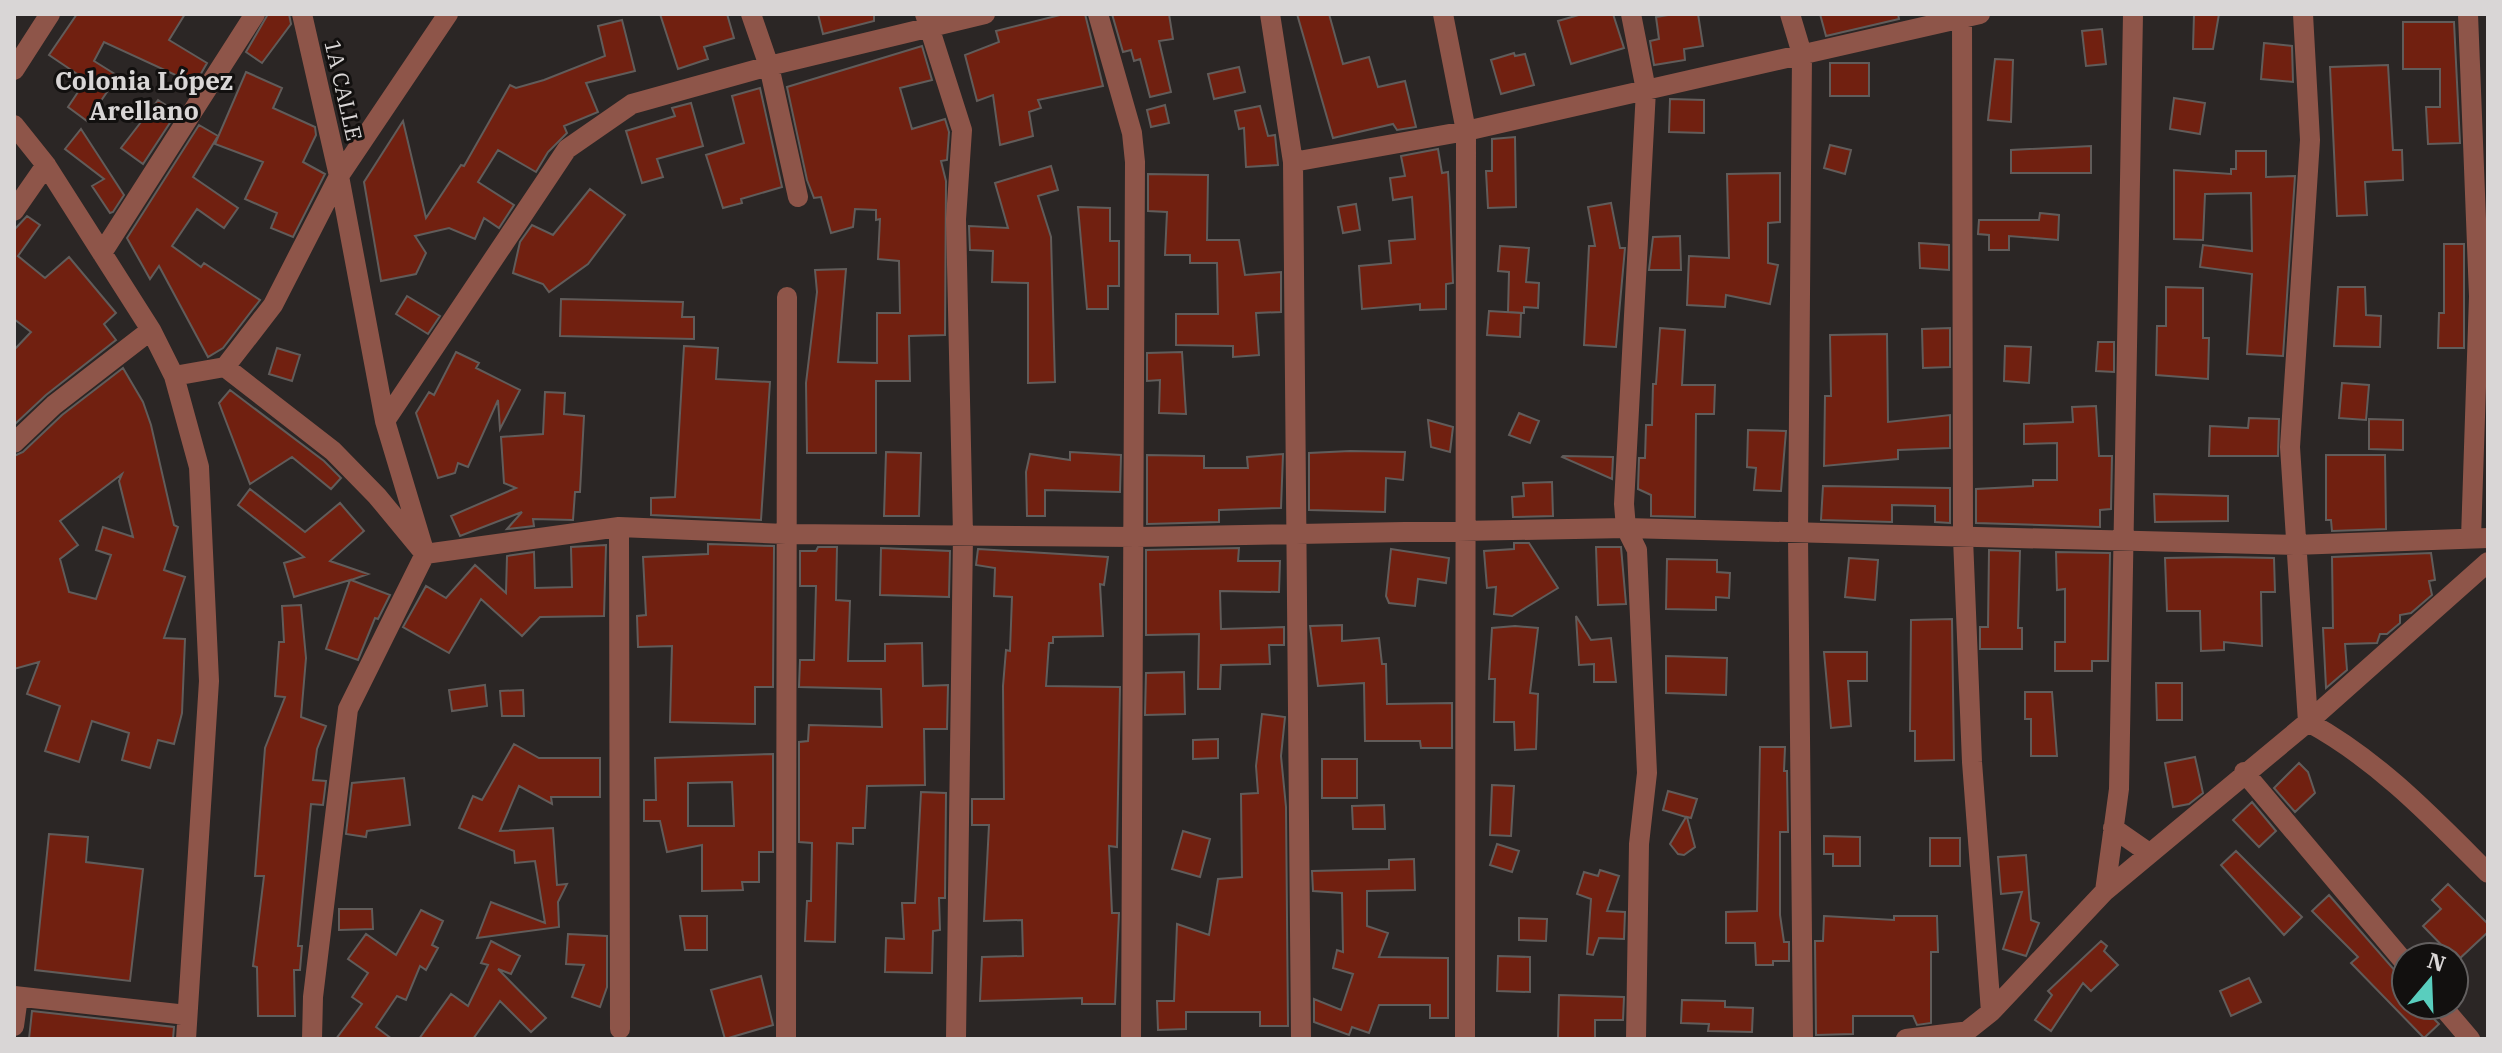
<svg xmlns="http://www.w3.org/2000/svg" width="2502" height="1053" font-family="'IBM Plex Serif',serif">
<rect width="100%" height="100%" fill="#2b2625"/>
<path fill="#712010" stroke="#615c5a" stroke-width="2" fill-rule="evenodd" d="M77 14H185L169 40 207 63 195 84 104 42 94 61 118 76 87 121 68 107 86 80 49 55Z
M268 14H289L291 24 262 63 246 52Z
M660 14H727L734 38 704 47 708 59 678 69Z
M818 14H874V21L823 34Z
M1064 14H1085L1103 86 1038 100 1041 108 1029 112 1033 136 1000 145 993 95 977 101 965 55 999 42 996 31Z
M1112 14H1169L1173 39 1159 41 1171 92 1150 97 1140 59 1134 61 1131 50 1123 52Z
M1297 14H1329L1343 64 1369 57 1378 87 1405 81 1416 127 1397 130 1393 124 1333 138Z
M1582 14H1613L1624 48 1571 64 1558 21Z
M1674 14H1698L1703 46 1684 49 1685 60 1654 65 1650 41 1659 39 1656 17Z
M1820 14H1898L1899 19 1826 36Z
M2194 14H2219L2213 49H2193Z
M622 20 635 71 586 83 598 112 564 126 567 133 548 152 536 172 498 150 478 182 514 205 499 228 484 218 475 239 449 228 415 236 426 253 416 274 381 281 364 182 403 121 426 218 461 165 464 166 510 85 516 88 544 80 605 56 598 26Z
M2403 22H2454L2460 143 2428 144 2426 107H2440V69H2403Z
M2102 29 2106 64 2086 66 2082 31Z
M2264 43 2292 46 2293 82 2261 79Z
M922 46 932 80 900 88 912 129 945 119 949 132 947 160 941 161 946 181 945 335 909 336 910 381H876V453H807L806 383 817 292 815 270 846 269 838 362 877 363V313H900L899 261 878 259 880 219 876 220V210L855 209 853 227 831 233 821 197 814 198 807 180 787 87Z
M1514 53 1515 56 1525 54 1534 85 1501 94 1491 60Z
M1995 59 2013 60 2011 122 1988 120Z
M1830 63H1869V96H1830Z
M2388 65 2393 150H2402L2403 180 2365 182 2367 215 2337 216 2330 67Z
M1239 67 1245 92 1214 99 1208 74Z
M246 72 282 88 273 108 315 127 316 135 303 162 325 174 293 237 271 228 277 213 245 199 263 162 215 144Z
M760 88 782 187 741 199 742 203 723 208 706 155 744 143 732 96Z
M2174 98 2205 103 2200 134 2170 129Z
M1670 99 1704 100V133L1669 132Z
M158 100 177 112 143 164 121 148Z
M691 103 703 146 657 159 663 177 642 183 626 131 675 116 672 108Z
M1165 105 1169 123 1151 127 1147 110Z
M1260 106 1268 136 1275 135 1278 165 1246 167 1244 128 1239 129 1235 111Z
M199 125 218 136 193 177 238 208 224 228 197 209 172 246 201 267 204 263 260 300 223 348 208 357 159 266 150 279 127 238Z
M81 129 124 195 113 212 110 213 92 186 104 179 65 149Z
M1515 137 1516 207 1488 208 1486 171H1492V139Z
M1830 145 1851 150 1845 174 1824 168Z
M2091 146V173H2011V150Z
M1438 149 1442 173 1448 172 1450 206 1453 283 1446 284V309L1420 310V304L1362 309 1359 266 1391 263 1389 241 1415 239 1412 197 1393 200 1390 178 1405 176 1401 156Z
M2236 151H2266V177L2295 176 2283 356 2247 354 2252 274 2200 267 2203 245 2252 251 2251 193 2205 194 2203 240 2174 239V170L2231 174V169H2236Z
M1051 166 1058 190 1038 196 1051 237 1055 382 1028 383V283L992 282 993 251 970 250 969 226 1008 228 995 183Z
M1780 173V222L1768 223V263L1778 265 1770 304 1726 295 1725 307 1687 305 1689 256 1729 258 1727 174Z
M1148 174 1208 175 1207 240H1239L1245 275 1281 272V312L1256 313 1259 355 1233 357V346L1176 345V314H1218L1217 263H1190V255H1165L1167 212 1148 211Z
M590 189 625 215 588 264 549 292 543 284 513 273 520 242 532 225 553 235Z
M1611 203 1620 248H1625L1616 347 1584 345 1589 246H1595L1588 207Z
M1356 204 1360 230 1343 233 1338 207Z
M1078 207 1110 208V241H1119V286H1108V309H1087Z
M2040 213 2059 215 2058 240 2009 236V250H1989V235L1978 234 1979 220H2039Z
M27 216 40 225 18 256 45 278 69 257 116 313 104 324 116 340 46 395 14 425V350L31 332 14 319V230Z
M1680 236 1681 270H1649L1653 237Z
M1919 243 1949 245V270L1920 268Z
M2444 244H2464V348H2438L2439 313H2444Z
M1500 246 1529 248 1526 282 1539 283 1538 308 1524 307V313L1508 312 1509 272 1498 271Z
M2166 287 2203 288V338H2209L2208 379 2156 375 2157 326H2166Z
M2338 287H2365L2366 315 2381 316 2380 347 2334 346Z
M407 296 440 316 428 334 396 314Z
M561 299 683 302 682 317H694V339L560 336Z
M1489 311 1521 313 1520 337 1487 335Z
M1660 328 1685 330 1682 385H1715L1714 414H1696L1695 517 1651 516V495L1638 489 1639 458H1645L1646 425H1652L1653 384H1656Z
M1950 328V367L1923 368 1922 329Z
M1887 334 1888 422 1950 415V448L1898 450V459L1824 466 1825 396H1831L1830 335Z
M2098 342H2114V372L2096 371Z
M684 346 718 348 716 379 770 382 761 520 651 515V498L675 497Z
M2005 346 2031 347 2029 383 2004 381Z
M277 348 300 355 292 381 269 374Z
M456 352 479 363 476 368 520 390 500 429 498 400 468 467 458 463 455 473 438 478 416 413 429 392 434 395Z
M1182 352 1186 414 1159 413 1160 380 1147 381V353Z
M123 368 143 402 151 425 174 525 178 527 164 570 185 577 164 638 185 639 182 713 174 744 158 740 150 768 122 760 129 733 92 721 79 762 45 751 60 706 27 694 39 662 14 669V456L23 452 62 415ZM122 474 119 481 133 537 103 527 96 550 111 555 96 599 69 592 60 559 78 545 60 521Z
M2342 383 2369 385 2366 420 2339 418Z
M230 390 324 461 341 478 331 489 292 457 250 484 219 403Z
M545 392 565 393 564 414 584 416 580 492H575L573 520 533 519 534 526 507 529 522 512 460 536 451 516 516 488 504 483 501 437 543 434Z
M2096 406 2099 456H2112L2111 509 2100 510V527L1976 523V489L2033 486V480H2057V443L2024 444V424L2073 422 2072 407Z
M1519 413 1539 421 1530 443 1509 435Z
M2249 418 2279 419 2278 456H2209L2210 426 2248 428Z
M2369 419 2403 420V450L2369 449Z
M1428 420 1453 427 1450 452 1431 447Z
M1748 430 1786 431 1781 491 1754 490 1756 468 1747 467Z
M1350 451 1405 452 1403 480 1386 478 1385 512 1309 510V453Z
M886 452 921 453 919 516H884Z
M1070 452 1121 455 1120 492 1045 490V516H1027L1026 472 1030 454 1070 460Z
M1283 454 1281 508 1219 510V522L1147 524V455L1204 456V468H1248L1247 457Z
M2326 455H2385L2386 529 2332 531 2331 520H2326Z
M1563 456 1613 457 1612 479 1562 457Z
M1552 482 1553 516 1513 517 1512 497 1524 496 1523 483Z
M1823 486 1950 488V523L1935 522V506L1892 505V522L1821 520Z
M250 489 305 532 340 503 364 531 330 561 368 574 351 580 390 595 378 619 375 618 358 660 326 649 350 580 294 597 284 563 304 557 238 505Z
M2154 494 2228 496V521L2155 522Z
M1514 543H1529L1558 588 1512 616 1494 614 1496 587 1487 588 1484 551 1514 549Z
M708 544 774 546 773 687H755V724L670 722 672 646 638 647 637 616 646 615 643 557 708 554Z
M606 545 604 616 540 617 522 636 481 599 449 653 403 627 426 586 446 598 475 565 506 593 507 556 534 552 535 588 572 587 571 547Z
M818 547H837L836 600 850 601 848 661H885V644L922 643 923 686 948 685 947 729H924L925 785 867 786 865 828H853V844L837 843 835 942 805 941 807 901H811L812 843 799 842V742L808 741 809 725 882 727 881 689 799 687 800 660H814L816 586H800V551H816Z
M1596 547H1621L1626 604 1598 605Z
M881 548 950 551 949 597 880 595Z
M1239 548 1238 561H1280L1279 592 1220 591 1221 629 1284 627V645H1269L1270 664 1221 665 1220 689H1198L1199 634 1146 635V550Z
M978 549 1108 557 1104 585 1100 584 1103 636 1053 637V643H1049L1046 686 1120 687 1117 847 1109 846 1112 913H1119L1115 1004H1082V998L980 1001 982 957 1023 956 1022 920 984 921 989 825H972V799H1004L1003 686 1006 650 1010 651 1012 597 994 596 995 568 976 565Z
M1391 549 1449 558 1446 583 1418 579 1415 606 1389 603 1386 596Z
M1989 550 2020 551 2018 628H2022V649H1980V627H1988Z
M2056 552 2110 553 2108 661H2092V671H2055V642H2065V589L2057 590Z
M2431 553 2435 580 2429 581 2432 595 2411 613 2400 615V623L2387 634H2380L2377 643 2345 644 2347 670 2326 688 2323 628H2333L2332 557Z
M2225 557 2274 558 2275 592H2261L2262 646 2224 642V650L2201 651 2200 611H2167L2165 558Z
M1849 558 1878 560 1875 600 1845 597Z
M1667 559 1717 560V572L1730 573 1729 598 1716 597V610L1666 609Z
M301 605 306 658 301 717 326 726 317 749 313 780 326 781 323 805 311 804 298 946H302L300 970H294L295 1016H258L257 967 253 966 264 876H255L265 748 285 697 275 696 279 642H284L282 606Z
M1576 616 1591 640 1611 638 1616 682H1594V664L1579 665Z
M1952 619 1954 760 1915 761V731H1910L1911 620Z
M1342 625V641L1379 638 1382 664H1386L1387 704 1452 703V748H1421L1420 741H1365L1364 683 1318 686 1310 626Z
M1515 626 1538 628 1530 693 1538 694 1536 749 1515 750 1514 722H1494L1495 679H1489L1492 628Z
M1824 652H1867V681H1848L1851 726 1831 728Z
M1666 656 1727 658 1726 695 1666 693Z
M1184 672 1185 714 1145 715 1146 673Z
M2156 683H2182V720H2157Z
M485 685 487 706 452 711 449 690Z
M523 690 524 716H502L500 691Z
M2025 692H2052L2057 756H2031V719H2025Z
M1262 714 1285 717 1281 756 1286 807 1288 1026H1260V1012H1186V1029L1158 1030 1157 1001H1174L1177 924 1209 935 1218 879 1242 877 1241 794 1258 793 1256 766Z
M1218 739V758L1193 759V740Z
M514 744 539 758H600V797H551L552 804 519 786 500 831 553 828 557 885 567 884 558 902 559 927 477 938 491 902 545 923 535 861 515 863 514 851 459 828 473 796 482 800Z
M1760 747H1785L1784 771H1787L1788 832H1780V915L1784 942H1789V961H1773V965H1756L1755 943H1726V912L1757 911Z
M773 754V852H759V882H742L743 890 702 891V845L667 852 660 821H644V800H656L655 758ZM732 782 734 826H688V783Z
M2195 757 2203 793 2189 804 2173 807 2165 763Z
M1322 759H1357V798H1322Z
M2299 763 2308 772 2315 793 2295 812 2274 788Z
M404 778 410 825 367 831 366 837 346 834 352 783Z
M1492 785 1514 786 1511 836 1490 835Z
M1668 791 1697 799 1691 818 1687 817 1695 847 1684 855 1678 854 1670 844 1686 817 1663 810Z
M921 792 946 793 945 898H939L940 930 933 931 932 973 885 972 886 938 904 939 902 903H915Z
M2252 802 2276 831 2259 847 2233 820Z
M1384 805 1385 829H1353L1352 806Z
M1183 831 1210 839 1200 877 1172 869Z
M49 834 88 837 86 862 143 869 130 981 35 970Z
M1824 836 1860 837V866H1833V854H1824Z
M1930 838H1960V866H1930Z
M1497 844 1519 851 1512 872 1490 865Z
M2236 851 2302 917 2284 935 2221 865Z
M2026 855 2031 920 2039 923 2026 956 2003 949 2022 892 2001 894 1998 857Z
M1414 859 1415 890 1367 891V926L1388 933 1379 957 1448 958V1018H1430V1005H1379L1369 1033 1352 1027 1349 1035 1314 1022V999L1341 1010 1353 974 1333 968 1337 950 1343 952 1342 893 1313 891 1312 871 1389 869V860Z
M1600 870 1619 876 1607 911 1625 912 1624 939 1599 938 1593 955 1587 954 1591 899 1577 894 1584 872 1598 876Z
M2448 884 2488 924V932L2457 961 2423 926 2441 909 2432 900Z
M2329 895 2396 972 2406 977V1005H2420L2439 1024 2424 1038 2351 963 2358 957 2312 911Z
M339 909H372L373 929 339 930Z
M421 910 443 921 432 945 438 948 426 970 420 966 406 1000 397 996 376 1027 392 1039H336L362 1004 352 997 368 973 348 959 366 934 396 955Z
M680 916H707V950H685Z
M1824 916 1894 920V916H1937L1938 952H1931V1023L1917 1025 1913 1016H1853V1034L1816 1035 1815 941H1823Z
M1519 918 1547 919 1546 941 1519 940Z
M568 934 607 936V987L600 1007 572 997 584 965 566 964Z
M491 941 520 956 511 974 498 969 546 1018 531 1032 500 1001 473 1039H419L451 994 468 1006 488 965 481 963Z
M2101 941 2107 946 2104 951 2118 965 2091 991 2083 983 2051 1031 2035 1020 2052 995 2048 991Z
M1498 956 1530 957V992L1497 991Z
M761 976 773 1025 725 1039 711 990Z
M2249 978 2261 1002 2231 1016 2220 991Z
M1559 995 1624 997 1623 1020H1595V1038H1558Z
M1682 1000 1725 1001V1007L1753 1008 1752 1032 1708 1031 1709 1024 1681 1023Z
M32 1011 174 1027 173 1039H29Z"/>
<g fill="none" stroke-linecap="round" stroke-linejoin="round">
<path stroke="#8e5549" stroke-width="20" d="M302 14 339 176 385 421 425 554 348 709 313 997 312 1039
M751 14 769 66 798 197
M925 14 962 130 956 219 963 535 956 1039
M1098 14 1132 133 1135 162 1131 1039
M1270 14 1293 162 1301 1039
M1443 14 1466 131 1465 1039
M1631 14 1646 90 1624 504 1626 528 1637 550 1647 773 1639 844 1636 1039
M1790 14 1802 54 1798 535 1803 1039
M1962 14 1963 538 1972 762 1991 1012
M2303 14 2310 140 2290 447 2308 722C2378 760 2432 817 2488 873
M2468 14 2479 296 2471 538
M14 70 50 14
M14 125 46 165 151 330 174 376 199 467 209 681 186 1039
M1293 162 1466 131 1980 14
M14 211 46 165
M102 253 255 14
M225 367 333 451 377 496 425 554 619 527 786 534 1136 537 1626 528 2294 545 2488 538
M174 376 225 367 273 305 339 176 448 14
M385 421 567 149 632 104 769 66 985 14
M14 443 54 405 151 330
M619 527 620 1029
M2244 772 2406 964
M2113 828 2149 853
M2105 891 2119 789 2133 14
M14 996 187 1015
M2441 1005 2470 1039
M14 1026 18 997
M786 1039 787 297
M1906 1039 1962 1032
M1957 1039 1991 1012 2105 891 2308 722 2488 562"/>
</g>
<g text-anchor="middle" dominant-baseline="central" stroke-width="6" stroke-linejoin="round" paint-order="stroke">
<g font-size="22" fill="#d9d6d6" stroke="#12100f">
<text transform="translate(344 90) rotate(77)">1A CALLE</text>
</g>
<g font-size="26" font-weight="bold" fill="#d9d6d6" stroke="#12100f">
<text x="144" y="80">Colonia López<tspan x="144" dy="30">Arellano</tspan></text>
</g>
</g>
<rect width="2502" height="1053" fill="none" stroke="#d9d6d6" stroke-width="32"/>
<g transform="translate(2430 981) rotate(19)"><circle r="38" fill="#12100f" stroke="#625f5f" stroke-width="2"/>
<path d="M0-6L14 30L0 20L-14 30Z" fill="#59cebe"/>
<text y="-12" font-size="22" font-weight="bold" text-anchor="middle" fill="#d9d6d6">N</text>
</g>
</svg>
